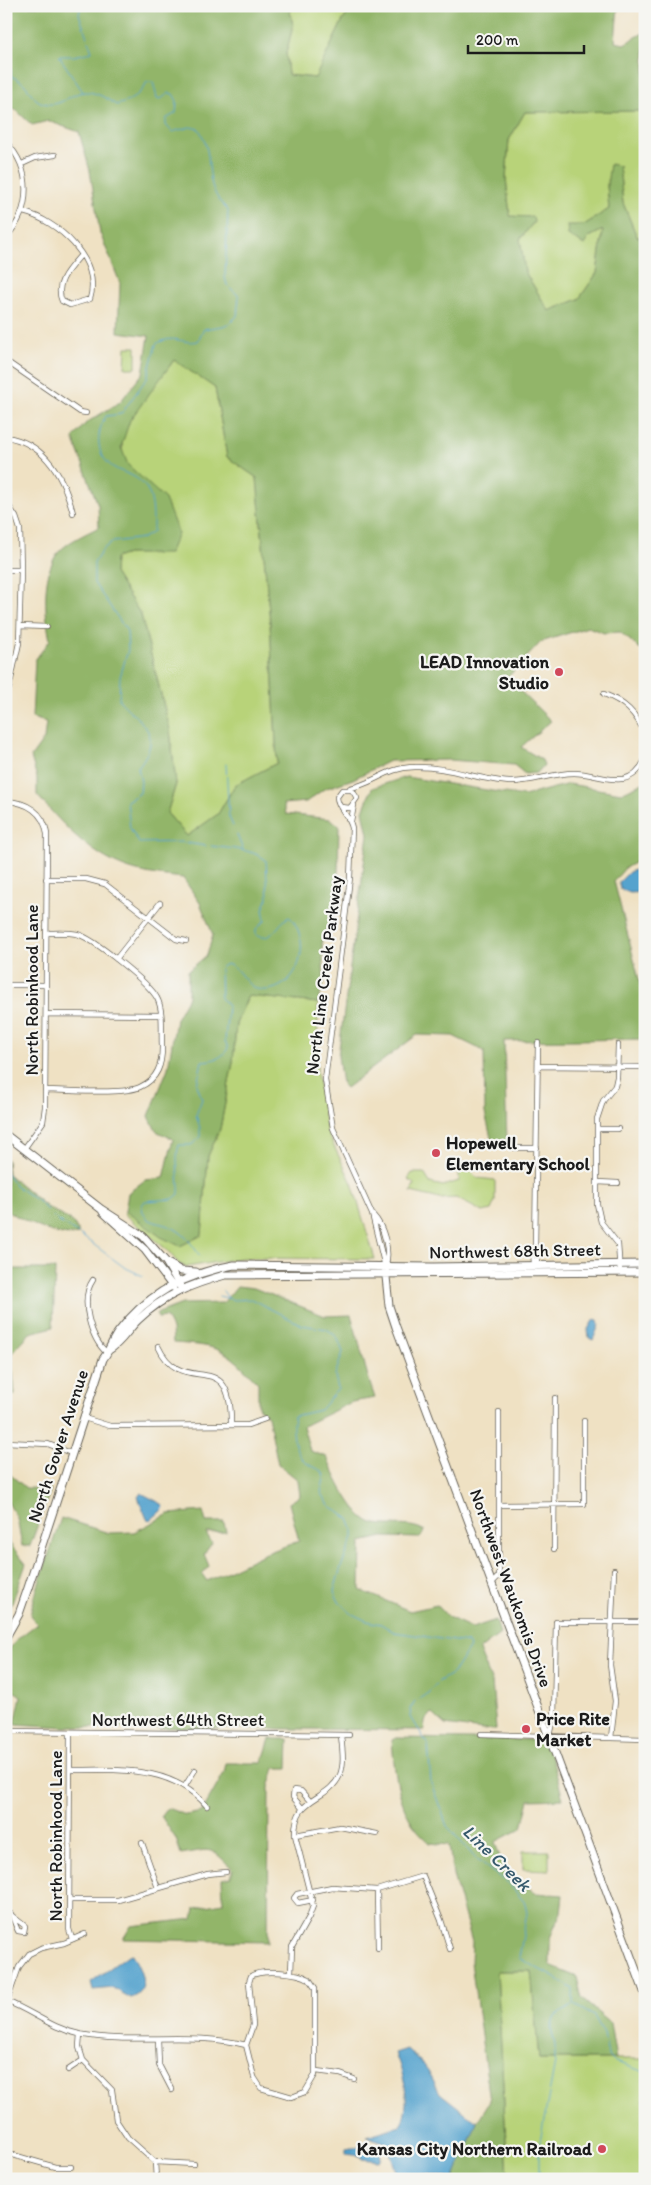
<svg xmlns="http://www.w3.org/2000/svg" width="651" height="2185" font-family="Itim,sans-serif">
<rect width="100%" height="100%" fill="#f6f6f2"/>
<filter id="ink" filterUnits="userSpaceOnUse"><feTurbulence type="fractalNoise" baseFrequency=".02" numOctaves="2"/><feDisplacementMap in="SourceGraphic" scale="10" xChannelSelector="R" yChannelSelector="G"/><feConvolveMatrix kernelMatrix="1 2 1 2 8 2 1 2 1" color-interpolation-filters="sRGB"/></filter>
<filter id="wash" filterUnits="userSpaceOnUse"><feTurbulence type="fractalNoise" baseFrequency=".0096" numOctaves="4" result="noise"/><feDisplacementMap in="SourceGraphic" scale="20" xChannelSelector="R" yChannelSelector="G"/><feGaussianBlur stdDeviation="1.12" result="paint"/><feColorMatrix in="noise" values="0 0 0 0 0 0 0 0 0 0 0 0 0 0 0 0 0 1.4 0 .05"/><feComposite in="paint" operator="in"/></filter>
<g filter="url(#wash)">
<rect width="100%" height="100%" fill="#efe1c3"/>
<path fill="#b8d379" stroke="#6a784a" d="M289 6H354L343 20 316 78 288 75 286 53 293 26Z
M645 111V236L637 237 623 203 619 166 607 185 609 209 584 225 567 226 589 237 603 230 597 273 579 299 549 311 525 272 520 239 534 222 510 217 506 178 509 140 525 112Z
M126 347H136V368H125Z
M174 360 215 388 227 457 257 478 270 622 277 763 235 785 218 814 187 836 167 813 176 784 170 730 141 615 114 573 115 558 127 554 169 553 165 499C153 489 137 478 128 465 105 433 157 385 174 360Z
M248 996 318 1003 317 1072 327 1132 352 1183 375 1259 242 1258 187 1267 179 1264 167 1250 124 1214 125 1211 180 1246 202 1235 208 1156 220 1129 233 1062 236 1024Z
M462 1162 477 1178 495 1180V1201L491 1210 483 1212 456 1198 440 1199 411 1192 414 1184 408 1179 412 1173H424L430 1183 443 1186 459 1181V1167Z
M523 1851H549V1870L523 1869Z
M497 1971H531L539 2059H645V2179H508Z"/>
<path fill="#92b569" stroke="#576842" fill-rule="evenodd" d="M6 6H289L293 26 286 53 288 75 315 78 343 20 354 6H618L615 42 624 44 645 32V111L525 112 509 140 506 178 510 216 533 217 534 222 520 239 525 272 549 311 579 299 597 273 603 230 589 237 584 245 568 235 567 225H584L609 209 607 185 610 164 619 166 623 203 637 237 645 236V653L620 632 604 633 588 627 541 642 507 678 551 721 521 747 542 760 544 765 537 773 525 774 514 765 450 760 389 761 353 779 324 789 306 802 283 804 286 814 330 819 339 825 338 874 332 915 322 939 324 983 318 1003 248 996 236 1024 233 1062 220 1129 208 1156 202 1235 180 1246 161 1237 125 1211 128 1193 145 1180 164 1178 173 1139 156 1131 149 1116 168 1068 176 1019 188 997V971L207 955 213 935 200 903 183 878C168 876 152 875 137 871 94 860 64 826 37 795V778L31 757 44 739 46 722 32 718 35 660 50 640C45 616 42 579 55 557 63 543 86 534 99 527L98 505 73 438 86 423 120 402 143 373 149 336 118 332 120 283 100 233 90 171 79 132 48 121 32 125 16 110 6 108ZM174 360 215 388 227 457 257 478 270 622 277 763 235 785 218 814 187 836 167 813 176 784 170 730 141 615 114 573 115 558 127 554H169L178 533 165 499 128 465 121 447 130 420Z
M406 777 524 796 569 784 621 793 645 782V857L625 868 614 881 642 991H645V1039L504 1041 507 1143 492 1142 485 1113 484 1051 453 1036 417 1035 346 1088 342 1084 338 1056 368 834 363 811 372 788Z
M7 1159 8 1174 47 1207 73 1222 79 1234C54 1239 28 1221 6 1211Z
M6 1269H55L53 1327 30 1333 11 1354 15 1394 6 1398Z
M237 1286 254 1288 325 1316 351 1315C360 1343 365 1371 375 1398L352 1402 303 1426 310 1451 327 1457C334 1474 355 1521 376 1524 393 1527 410 1522 425 1531L420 1538 383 1537 361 1542 360 1590 410 1611 437 1605 448 1617 472 1628 496 1620 500 1634 479 1650 492 1682 496 1729 482 1730 445 1725 432 1713 425 1721 424 1730 65 1727 15 1724 21 1696 11 1689 6 1691C6 1649 3 1649 37 1624L30 1615 37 1589 61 1518 109 1533 134 1532 169 1514 203 1511 206 1522H224L226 1532 206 1533 212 1543 204 1554 209 1566 202 1574 207 1581 264 1554 299 1541 289 1503 300 1496 298 1480 278 1464 268 1416 258 1407V1383C225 1348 221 1346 173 1343L172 1329 166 1317 158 1318 156 1314 182 1304 223 1303Z
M6 1471 26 1488 51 1489 30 1546H22L17 1518 6 1499Z
M6 1534 10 1544 26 1564 11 1606 6 1598Z
M396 1738 547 1740 563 1799 529 1800 522 1828 495 1842 503 1867 535 1893 563 1895 561 1912 550 1938V1966L577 1977 582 1999 610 2023 616 2059H539L531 1971H497L508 2179H454L477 2122 490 2101 471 1962 472 1942 453 1875 449 1845 430 1843C424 1837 416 1830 412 1823 397 1798 394 1767 392 1740Z
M270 1739H289L288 1768H275L269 1787 268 1942 123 1939 131 1926 193 1919 195 1908 223 1903 222 1879 231 1877 233 1869C209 1847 215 1848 181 1854L176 1839 161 1816 167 1808 186 1815 202 1812 224 1773 226 1763H262Z"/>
<path fill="#55a3ce" stroke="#386075" d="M645 866V892L630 893 620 889 619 882 629 872Z
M594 1319 598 1320 599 1325 593 1340 589 1338 588 1329Z
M141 1493 162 1504 164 1508 151 1520 147 1519 138 1497Z
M132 1954C139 1967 153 1992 131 1998L113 1988 93 1990 91 1982 128 1955Z
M407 2049 425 2066 440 2093 477 2122 454 2179 429 2174 397 2173 386 2143 366 2136 400 2126C412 2104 404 2075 395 2053Z
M362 2146 379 2148 381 2157 379 2161 362 2159 361 2156 346 2154V2149Z"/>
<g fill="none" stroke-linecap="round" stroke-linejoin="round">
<path stroke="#55a3ce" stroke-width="1" d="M81 6 79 14 92 52 74 56H59L83 92
M6 54 10 58 11 76C15 78 21 81 24 84 31 91 33 100 43 103 71 111 73 73 116 105 130 102 140 95 147 82H153L157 98 161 99 169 93 173 94 177 101 176 113 166 119V125L172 132 190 127 199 129C217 160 200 185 228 210L225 277 227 285 239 296 237 316 228 325 204 329 198 341C182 345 175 333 156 344L147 378 121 414 106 416C97 430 95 450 108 463 120 475 135 471 147 489 154 501 153 518 153 532L143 538 113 542 103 549 94 563V583L127 631 128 650 120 677 119 700C142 725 165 733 138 767L141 782 140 793 127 801 130 828 139 843 180 842 206 846
M226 764 229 817 233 826
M237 835 243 850
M6 1172 15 1185 39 1202 59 1222 82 1236 124 1267 143 1276
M200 1256C193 1246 186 1235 175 1229 162 1221 142 1225 142 1205L145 1201 173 1199 179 1194C180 1178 174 1160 179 1145H191L200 1138V1128L196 1115 202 1099 197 1085 202 1061C214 1060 222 1059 228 1048L225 1041 228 1006 221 998 220 968 226 964C243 967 244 992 267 990 295 987 308 954 298 930 295 924 294 920 289 917 278 922 272 944 256 935V929L265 920 263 909 268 898 266 860C251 848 229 849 211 846
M223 1291 228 1298
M219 1296 234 1300 251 1299 302 1325 327 1329 337 1337 343 1352 335 1375 338 1389 320 1410 294 1416C291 1429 294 1453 305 1462 311 1466 317 1468 323 1472L324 1479 321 1492 329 1505 349 1519 353 1529V1538L341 1567 334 1591 339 1602 352 1614 367 1621 381 1624 394 1632 468 1643 470 1647 453 1673 438 1682 428 1693 419 1699
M415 1701 410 1709 411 1717 428 1745 431 1783 447 1826 477 1860 510 1885 525 1903 527 1913 519 1958C537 1969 556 1977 573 1989V2005L554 2017 551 2029 555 2045V2063L539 2146V2179
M574 2005 594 2016 604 2034 608 2056 612 2061 645 2072"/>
</g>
</g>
<g filter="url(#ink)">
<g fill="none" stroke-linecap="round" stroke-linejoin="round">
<defs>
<path id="minor" d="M6 142C32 169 32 210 6 237
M22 164 35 158 55 155
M23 212C57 220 102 260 90 299L70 305 62 301C54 283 70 268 81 255
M6 361 80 412 86 413
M6 437C46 443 64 478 73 513
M6 502 16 517 20 529 21 570 19 643 9 688
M6 570H21
M21 626 47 627
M604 694C625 702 636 713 645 734
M350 788C374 784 387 767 415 767 447 766 478 780 509 782 531 783 551 773 574 773 601 773 628 794 645 760
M6 801C27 802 44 812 47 834L45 1107 43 1122 24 1149
M341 807 350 808 357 798 352 790H342L337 797C337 808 350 816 352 828L350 878 325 1080 333 1128 372 1214 385 1267
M351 821 354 805
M46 879H86L105 884 176 939 186 941
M116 959 160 903
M6 985H46
M46 1014 161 1015
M618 1045 617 1077 615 1086 603 1101 597 1119V1204L601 1222 618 1244 620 1272
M538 1066 645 1067
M45 1090C68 1090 122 1095 140 1087 158 1079 162 1064 162 1047 161 1032 164 1011 157 998 149 983 93 938 77 934 67 932 56 933 46 933
M597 1129H618
M515 1148H537
M597 1182 618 1183
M373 1215C384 1226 391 1253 385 1267
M535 1248 538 1254 536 1266
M535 1267C531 1261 532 1255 535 1248L538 1043
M93 1280C79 1300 91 1339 107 1353
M158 1346C183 1401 232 1342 231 1425
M84 1418 110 1426 248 1425 265 1419
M6 1442 48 1444 71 1453
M499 1505 584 1504V1421
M554 1549 555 1398
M493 1582 499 1576V1412
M6 1731 349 1735
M70 1733 69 1929 72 1939
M481 1734 645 1739
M550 1736 554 1718 556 1622H645
M611 1738 615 1701 610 1665 614 1570
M70 1770C120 1770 171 1765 207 1806
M185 1786 195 1770
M302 1808 293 1797 294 1790 301 1791 310 1801
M295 1835 340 1827 377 1834
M142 1843 158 1888
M6 1846H7
M377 1890 378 1948
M69 1900H118L208 1874 226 1872
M313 1900 298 1903 294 1898 297 1894 332 1887 377 1890 423 1876 441 1920 450 1949
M6 1911 25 1926 24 1932 18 1931 11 1914
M291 1973 292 1947 309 1917 313 1906 295 1835C294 1795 328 1802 340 1775 345 1763 342 1748 341 1735
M6 2001C32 2011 51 2028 79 2034 134 2045 191 2031 246 2045L254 2077 261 2088 292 2097 305 2092 315 2075V1988L309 1979C298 1972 261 1969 251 1976L249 1982 253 2025 246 2045
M7 2001 19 1967 29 1954 41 1948 64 1943 85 1934
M80 2034 79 2047 83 2060 112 2090 116 2120 128 2138 155 2162 194 2164
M158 2039 159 2065 172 2090
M68 2070 83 2060
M316 2071 340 2074 354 2079
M6 2153 55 2167H71
M155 2162 156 2179"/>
<path id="secondary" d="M6 1135 101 1209 143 1236 166 1262 180 1286
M103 1212 145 1250 173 1287
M169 1264 181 1271 196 1272
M385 1267 389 1306 396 1327 645 1994
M109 1350C122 1342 128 1329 139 1319 164 1295 192 1284 225 1275L645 1272
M6 1637 19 1614 28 1588 103 1359C110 1350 112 1339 120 1330 148 1293 189 1273 234 1265L433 1267 645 1264"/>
</defs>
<use href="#minor" stroke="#666156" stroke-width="6"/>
<use href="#secondary" stroke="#666156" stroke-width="9"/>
<use href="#minor" stroke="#fff" stroke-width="4.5"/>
<use href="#secondary" stroke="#fff" stroke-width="7"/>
</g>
</g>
<g fill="#d1495b" stroke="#f6f6f2" stroke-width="2">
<circle cx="559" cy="672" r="5"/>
<circle cx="436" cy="1153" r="5"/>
<circle cx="526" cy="1729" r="5"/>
<circle cx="602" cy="2149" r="5"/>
</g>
<g text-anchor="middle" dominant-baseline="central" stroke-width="4.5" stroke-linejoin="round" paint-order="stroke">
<g font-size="18" font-weight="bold" fill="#1c1c1c" stroke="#f6f6f2" text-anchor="end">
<text x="549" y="662">LEAD Innovation<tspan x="549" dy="21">Studio</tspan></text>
<text x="446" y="1143" text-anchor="start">Hopewell<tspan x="446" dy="21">Elementary School</tspan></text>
<text x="536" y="1719" text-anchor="start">Price Rite<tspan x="536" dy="21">Market</tspan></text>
<text x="592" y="2149">Kansas City Northern Railroad</text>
</g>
<g font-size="18" fill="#1c1c1c" stroke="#f6f6f2">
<text transform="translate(324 975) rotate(-83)">North Line Creek Parkway</text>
<text transform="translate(32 990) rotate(-90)">North Robinhood Lane</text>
<text transform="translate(515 1251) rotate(-1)">Northwest 68th Street</text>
<text transform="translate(58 1446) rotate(-72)">North Gower Avenue</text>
<text transform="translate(511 1588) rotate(70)">Northwest Waukomis Drive</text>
<text x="178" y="1720">Northwest 64th Street</text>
<text transform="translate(56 1836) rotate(-90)">North Robinhood Lane</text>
</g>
<g font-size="19" font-style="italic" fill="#36596c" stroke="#f6f6f2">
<text transform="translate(497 1858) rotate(44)">Line Creek</text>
</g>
</g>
<rect width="651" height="2185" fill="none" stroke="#f6f6f2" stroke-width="25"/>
<path d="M468 45v8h116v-8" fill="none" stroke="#1c1c1c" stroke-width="2.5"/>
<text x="476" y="45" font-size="15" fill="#1c1c1c" stroke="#f6f6f2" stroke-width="4" paint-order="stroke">200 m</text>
</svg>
